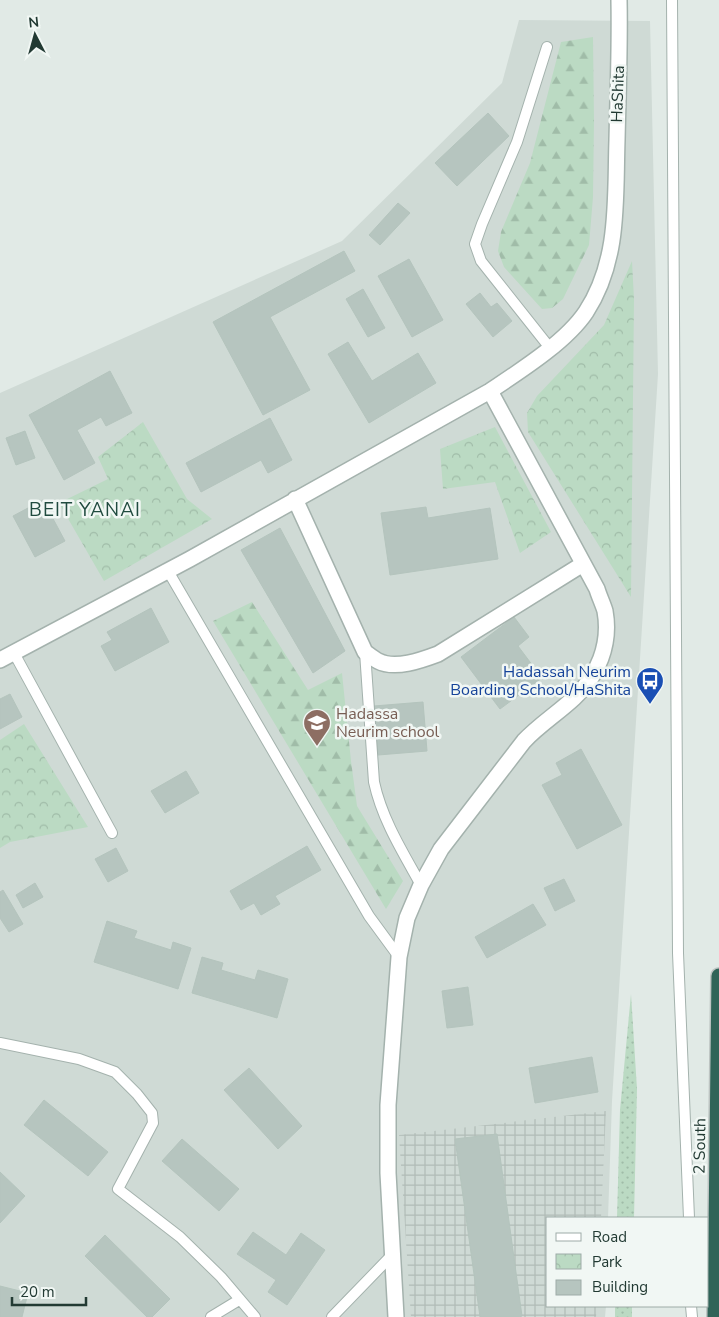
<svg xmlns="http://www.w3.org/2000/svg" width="719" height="1317" font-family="'Nunito Sans',sans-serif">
<defs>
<pattern id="industrial-grid" width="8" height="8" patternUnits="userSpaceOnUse" patternTransform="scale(1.25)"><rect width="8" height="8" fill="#cfdad5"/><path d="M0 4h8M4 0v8" fill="none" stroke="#b1bcb7"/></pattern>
<pattern id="grass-dots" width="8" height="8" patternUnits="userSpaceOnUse" patternTransform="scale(1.25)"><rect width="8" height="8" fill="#bbdac3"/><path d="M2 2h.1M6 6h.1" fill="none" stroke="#a0bca8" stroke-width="1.8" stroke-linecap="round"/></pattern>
<pattern id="forest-firs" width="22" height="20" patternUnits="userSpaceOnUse" patternTransform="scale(1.25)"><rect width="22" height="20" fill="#bbdac3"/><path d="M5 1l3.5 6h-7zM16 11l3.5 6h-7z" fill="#a0bca8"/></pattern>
<pattern id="park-crowns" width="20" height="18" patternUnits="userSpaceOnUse" patternTransform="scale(1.25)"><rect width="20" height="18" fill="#bbdac3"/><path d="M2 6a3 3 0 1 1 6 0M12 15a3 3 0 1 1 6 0" fill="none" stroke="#a0bca8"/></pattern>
</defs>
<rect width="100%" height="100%" fill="#e1eae6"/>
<path fill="#cfdad5" d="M519 20 650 21 658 374 612 1101 608 1218H548V1306H606L605 1317H0V393L342 241 502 83Z"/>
<path fill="url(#industrial-grid)" d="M606 1111 601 1218H548V1306H597L596 1317H411L399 1135Z"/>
<path fill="url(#grass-dots)" d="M631 994 637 1089 634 1218H617L620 1110Z
M615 1306H632V1317H615Z"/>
<path fill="url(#forest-firs)" d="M593 37 594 121 593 197 589 245 563 299 552 308 542 309 504 267 498 251 501 232 530 163 561 42Z
M252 602 308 690 342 673 351 761 357 806 403 881 386 909 213 621Z"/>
<path fill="url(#park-crowns)" d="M632 261 634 299 631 597 528 432 527 413 537 396 604 325Z
M143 422 187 499 212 519 104 581 59 503 108 479 98 457Z
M495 427 551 532 520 553 495 482 443 489 440 449Z
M24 724 88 827 10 842 0 848V740Z"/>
<path fill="#b6c5bf" stroke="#b4c4bd" d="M488 113 509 136 457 186 435 163Z
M398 203 410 213 380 245 369 235Z
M344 251 355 271 270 317 310 390 263 415 213 322Z
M409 259 443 320 412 337 378 276Z
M363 289 385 328 368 337 346 299Z
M480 293 491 307 497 303 512 321 493 337 466 304Z
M348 342 372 381 418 353 436 383 369 423 328 354Z
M110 371 132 413 106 426 101 417 77 430 95 463 64 480 29 415Z
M270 418 292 460 268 473 261 460 201 492 186 463Z
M25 431 35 458 16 465 6 438Z
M43 500 65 541 35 557 13 516Z
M426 507 428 518 490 508 498 559 390 575 381 513Z
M280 528 345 651 313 673 241 550Z
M151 608 169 642 115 671 101 646 112 640 107 632Z
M514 617 529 637 518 646 542 678 500 709 461 657Z
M10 694 22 717 0 729V699Z
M423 702 427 751 378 755 374 706Z
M581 749 622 825 577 849 542 785 562 775 556 763Z
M186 771 199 793 165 813 151 791Z
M307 846 321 870 275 896 280 904 261 915 254 903 241 910 230 891Z
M116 848 128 871 108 882 95 859Z
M564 879 575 901 555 911 544 888Z
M35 883 43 897 23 908 16 895Z
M3 890 23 924 9 932 0 918V892Z
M533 904 546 925 487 958 475 937Z
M107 921 137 931 134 938 171 950 173 942 191 948 178 989 94 962Z
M202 957 223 963 221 970 255 980 258 970 288 979 277 1018 192 993Z
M468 987 473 1025 447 1028 442 991Z
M592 1057 598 1092 535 1103 529 1068Z
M249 1068 302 1126 278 1149 224 1090Z
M44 1100 108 1152 88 1176 24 1125Z
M497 1134 522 1316 519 1317H480L455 1139Z
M182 1139 239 1189 219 1211 162 1161Z
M0 1172 25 1196 0 1223Z
M253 1232 286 1255 301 1233 325 1250 287 1305 268 1292 276 1280 237 1254Z
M105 1235 170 1299 152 1317H147L85 1256Z
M0 1286 28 1293 22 1317H0Z"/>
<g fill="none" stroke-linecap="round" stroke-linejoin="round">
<defs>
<path id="service" d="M672 0 678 953 689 1218
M547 47 517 142 482 224 475 244 481 261 550 348
M168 571 369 916 399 957
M365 652 374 782C382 819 402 851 421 885
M14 653 112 833
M0 1043 79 1059 115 1072 137 1094 152 1113 153 1123 118 1189 180 1237 221 1277 255 1317
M691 1306 692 1317
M211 1317 239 1300
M332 1317 393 1254"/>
<path id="minor" d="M295 499 365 652C369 655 374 659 378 661 395 670 422 660 438 654L583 564
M0 660 190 559 490 391C520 371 566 342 586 312 620 260 615 199 617 140 618 93 620 47 619 0
M396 1317 388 1173V1105L399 957 407 918 421 885 441 849 524 741C539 725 558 713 574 698 598 676 611 644 605 611 603 604 599 596 597 589L490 391"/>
<path id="motorway" d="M715 1317 719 976"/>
</defs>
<use href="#service" stroke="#a4b2ad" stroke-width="12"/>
<use href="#minor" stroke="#a4b2ad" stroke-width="18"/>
<use href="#motorway" stroke="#bdc4c2" stroke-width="18"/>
<use href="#service" stroke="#fff" stroke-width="10"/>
<use href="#minor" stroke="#fff" stroke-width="15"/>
<use href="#motorway" stroke="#306458" stroke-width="15"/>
</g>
<defs>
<symbol id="bus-pin" viewBox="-11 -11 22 30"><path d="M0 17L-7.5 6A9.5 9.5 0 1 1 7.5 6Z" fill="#1a4fb4" stroke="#f1f7f4"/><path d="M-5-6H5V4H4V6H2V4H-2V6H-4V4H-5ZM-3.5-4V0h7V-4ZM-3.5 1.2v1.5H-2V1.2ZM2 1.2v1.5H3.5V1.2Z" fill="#fff"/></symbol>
<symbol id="school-pin" viewBox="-11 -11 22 30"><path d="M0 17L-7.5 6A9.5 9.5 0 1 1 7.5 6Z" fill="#8d6e63" stroke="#f1f7f4"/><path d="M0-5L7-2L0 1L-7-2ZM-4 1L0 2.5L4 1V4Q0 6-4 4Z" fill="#fff"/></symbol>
</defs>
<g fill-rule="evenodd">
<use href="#bus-pin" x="634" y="665" width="32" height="43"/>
<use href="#school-pin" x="301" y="707" width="32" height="43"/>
</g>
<g text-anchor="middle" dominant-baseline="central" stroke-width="5" stroke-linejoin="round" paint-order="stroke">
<g font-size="16" fill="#223a33" stroke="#f1f7f4">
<text transform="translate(618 94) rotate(-88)">HaShita</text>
<text transform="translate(700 1146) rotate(-89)">2 South</text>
</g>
<g font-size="16" fill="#164399" stroke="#f1f7f4" text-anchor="end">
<text x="631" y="672">Hadassah Neurim<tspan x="631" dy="18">Boarding School/HaShita</tspan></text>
</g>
<g font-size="16" fill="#785e54" stroke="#f1f7f4" text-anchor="start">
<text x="336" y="714">Hadassa<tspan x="336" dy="18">Neurim school</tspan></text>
</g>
<g font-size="19" letter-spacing="1" fill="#204b3f" stroke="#f1f7f4">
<text x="85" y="510">BEIT YANAI</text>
</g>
</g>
<rect x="546" y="1217" width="162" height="90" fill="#f1f7f4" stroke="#9eaba7"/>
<rect x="556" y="1233" width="25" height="8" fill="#ffffff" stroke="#9eaba7"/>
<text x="592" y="1242" font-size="15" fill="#223a33">Road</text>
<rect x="556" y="1254" width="25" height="15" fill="url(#park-crowns)" stroke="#9eaba7"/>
<text x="592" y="1267" font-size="15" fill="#223a33">Park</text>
<rect x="556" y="1280" width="25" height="15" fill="#b6c5bf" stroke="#9eaba7"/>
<text x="592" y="1292" font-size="15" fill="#223a33">Building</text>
<g transform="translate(35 35) rotate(354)" stroke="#f1f7f4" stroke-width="4" paint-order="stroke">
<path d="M0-4L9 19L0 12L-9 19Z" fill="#223a33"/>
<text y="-8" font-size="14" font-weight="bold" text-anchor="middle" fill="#223a33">N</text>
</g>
<path d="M12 1297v8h74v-8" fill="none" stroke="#223a33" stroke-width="2.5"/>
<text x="20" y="1297" font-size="15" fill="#223a33" stroke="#f1f7f4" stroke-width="4" paint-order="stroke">20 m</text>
</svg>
